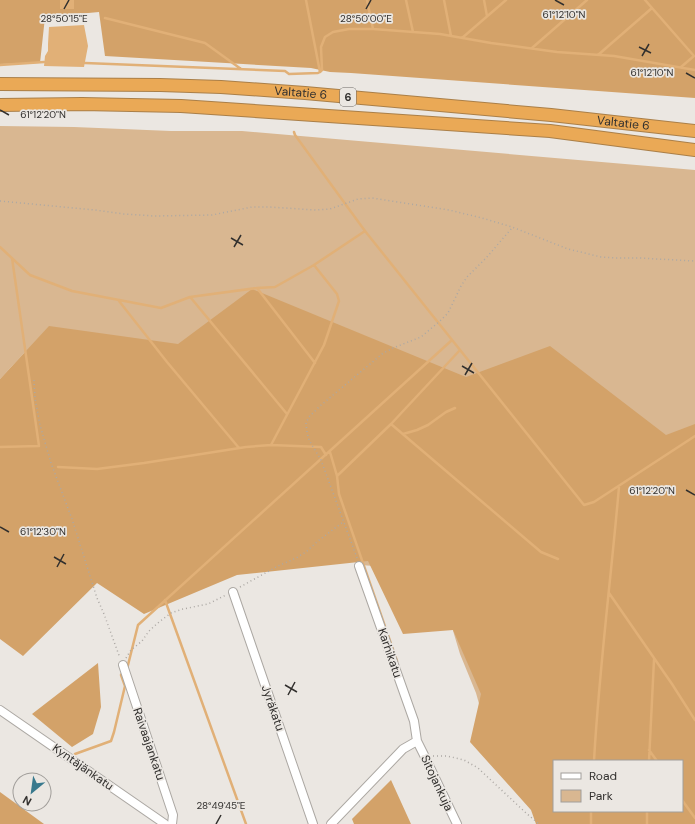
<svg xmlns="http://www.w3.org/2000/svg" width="695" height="824" font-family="'DM Sans',sans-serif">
<rect width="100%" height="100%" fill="#ebe7e2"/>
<path fill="#d9b791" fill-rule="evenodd" d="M0 126 74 127 171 131H242L695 170V824H554L485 725 476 693 460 654 448 614 374 566 360 565 25 352 0 379ZM554 761H682V811H554Z"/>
<path fill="#d3a269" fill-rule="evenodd" d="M0 0H695V98L351 73 330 72 311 68 105 56 99 12 45 17 40 63 0 64Z
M252 289 466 377 550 346 666 435 695 424V824H536L531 810 470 742 481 694 453 630 403 634 368 561 237 575 144 614 97 583 23 656 0 639V379L49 326 178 344ZM554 761H682V811H554Z
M98 663 101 707 93 734 72 747 32 714Z
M391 780 411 824H354L352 819Z
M0 792 44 824H0Z"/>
<path fill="#e1b077" d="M60 0H74V9H60Z
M84 25 88 46 84 67 44 66 45 56 48 51V44L49 27Z"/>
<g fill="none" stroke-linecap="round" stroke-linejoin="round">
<path stroke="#e1b077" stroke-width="2.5" d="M306 0 320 72
M367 0 373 29
M406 0 413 32
M444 0 451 36
M484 0 487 16
M645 0 694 56 681 67
M105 18 205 43 241 69
M462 38 506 0
M532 48 587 0
M598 55 652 8
M85 63 285 71 289 74 318 73 320 72
M0 65 44 62
M320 72 322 70 321 47 325 37 333 32 349 29H373L440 34 491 43 557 52 614 56 695 70
M294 132 295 135 365 231 584 505 594 502 695 436
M0 247 30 275 72 291 161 308 190 297 257 288 275 287 314 265 365 231
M257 288 315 363
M191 298 287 414
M119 301 167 362 239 448
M391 424 541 552 558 559
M403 434 417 430 428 425 446 412 455 408
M271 445 324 345 339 301 337 294 314 265
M0 447 39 446 12 258
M330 452 337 476 339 494 397 661
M58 467 97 469 144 463 246 447 271 445 321 447 326 455
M337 476 391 424 460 350
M609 593 672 684 695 720
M165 600 246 824
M127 669 138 625 452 340
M649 750 657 761
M75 754 111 741 114 732 125 686 121 675 123 672
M594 761C599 670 611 579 619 487
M649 761 654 660
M682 800 695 818
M591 824V811
M647 824V811"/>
<defs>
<path id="minor" d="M359 566 414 721 417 741 425 757 457 824
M233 592 313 824
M123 665 173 815 172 824
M0 710 165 824
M331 824 403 749 417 741"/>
<g id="highway">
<path id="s1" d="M0 84 160 85 221 87 305 93 551 115 695 131"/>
<path d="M0 105 82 104 181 106 284 113 550 131 695 150"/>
</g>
</defs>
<use href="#minor" stroke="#aca8a3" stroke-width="10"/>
<use href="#highway" stroke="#aa7f48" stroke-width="14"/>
<path stroke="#aca8a4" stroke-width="1.5" stroke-dasharray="1 3" stroke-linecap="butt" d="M0 201 95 210 124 214 154 216 212 215 252 207H269L316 210 330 209 358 199 372 198 449 210 482 218 512 227 568 249 601 257 617 258H639L695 261
M34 380 35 398 40 425 51 463 72 519 97 598 104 614 120 658
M357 558 321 460 309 440 307 432 306 423 309 417 320 406 382 354 393 348 421 337 440 321 448 313 461 286 467 277 486 258 512 228
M240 587 278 566 296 558 306 552 318 541 343 522
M126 658 131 650 142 641 149 631 159 622 171 613 183 609 208 604 226 595
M433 756H447L464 760 478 768 526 813 539 824"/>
<use href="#minor" stroke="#fff" stroke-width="8"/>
<use href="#highway" stroke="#eaa956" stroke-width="12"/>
</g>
<path fill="none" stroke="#32302e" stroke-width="1.5" d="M555 0 564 5M64 9 69 0M366 9 371 0M639 47 651 53M642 56 649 44M686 73 695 78M0 110 9 115M231 238 243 245M234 247 241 235M462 366 474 373M465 375 472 363M686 490 695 495M0 527 9 532M54 557 66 564M57 567 64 554M285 685 297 692M288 695 295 682M216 824 221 815"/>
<g text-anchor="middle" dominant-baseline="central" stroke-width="3.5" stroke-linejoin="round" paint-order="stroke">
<rect fill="#ebe7e2" stroke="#6a6764" stroke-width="1" x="340" y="88" width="16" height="18" rx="3"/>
<g font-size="11" font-weight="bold" fill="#32302e">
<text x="348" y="97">6</text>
</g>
<g font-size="12" fill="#32302e" stroke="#ebe7e2">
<text stroke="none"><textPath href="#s1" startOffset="301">Valtatie 6</textPath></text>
<text stroke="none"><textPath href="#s1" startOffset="625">Valtatie 6</textPath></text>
<text transform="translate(390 653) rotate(71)">Karhikatu</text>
<text transform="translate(273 708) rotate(71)">Jyräkatu</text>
<text transform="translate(149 744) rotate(71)">Raivaajankatu</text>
<text transform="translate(83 767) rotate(35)">Kyntäjänkatu</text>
<text transform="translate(437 783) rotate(65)">Sitojankuja</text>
</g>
</g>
<g font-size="10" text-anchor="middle" fill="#32302e" stroke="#ebe7e2" stroke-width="3.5" stroke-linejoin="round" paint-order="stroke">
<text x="564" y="18">61°12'10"N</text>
<text x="64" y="22">28°50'15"E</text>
<text x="366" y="22">28°50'00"E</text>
<text x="652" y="76">61°12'10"N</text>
<text x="43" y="118">61°12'20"N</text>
<text x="652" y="494">61°12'20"N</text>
<text x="43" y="535">61°12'30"N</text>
<text x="221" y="809">28°49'45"E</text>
</g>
<rect x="553" y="760" width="130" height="52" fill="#ebe7e2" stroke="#a19e9a"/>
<rect x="561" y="773" width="20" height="6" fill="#ffffff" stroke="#a19e9a"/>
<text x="589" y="780" font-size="12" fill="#32302e">Road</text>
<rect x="561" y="790" width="20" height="12" fill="#d9b791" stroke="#a19e9a"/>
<text x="589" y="800" font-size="12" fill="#32302e">Park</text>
<g transform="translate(32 792) rotate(209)"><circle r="19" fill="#ebe7e2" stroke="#a19e9a"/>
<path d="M0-3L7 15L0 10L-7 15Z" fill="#39798d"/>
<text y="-6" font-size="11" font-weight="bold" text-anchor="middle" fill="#32302e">N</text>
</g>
</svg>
